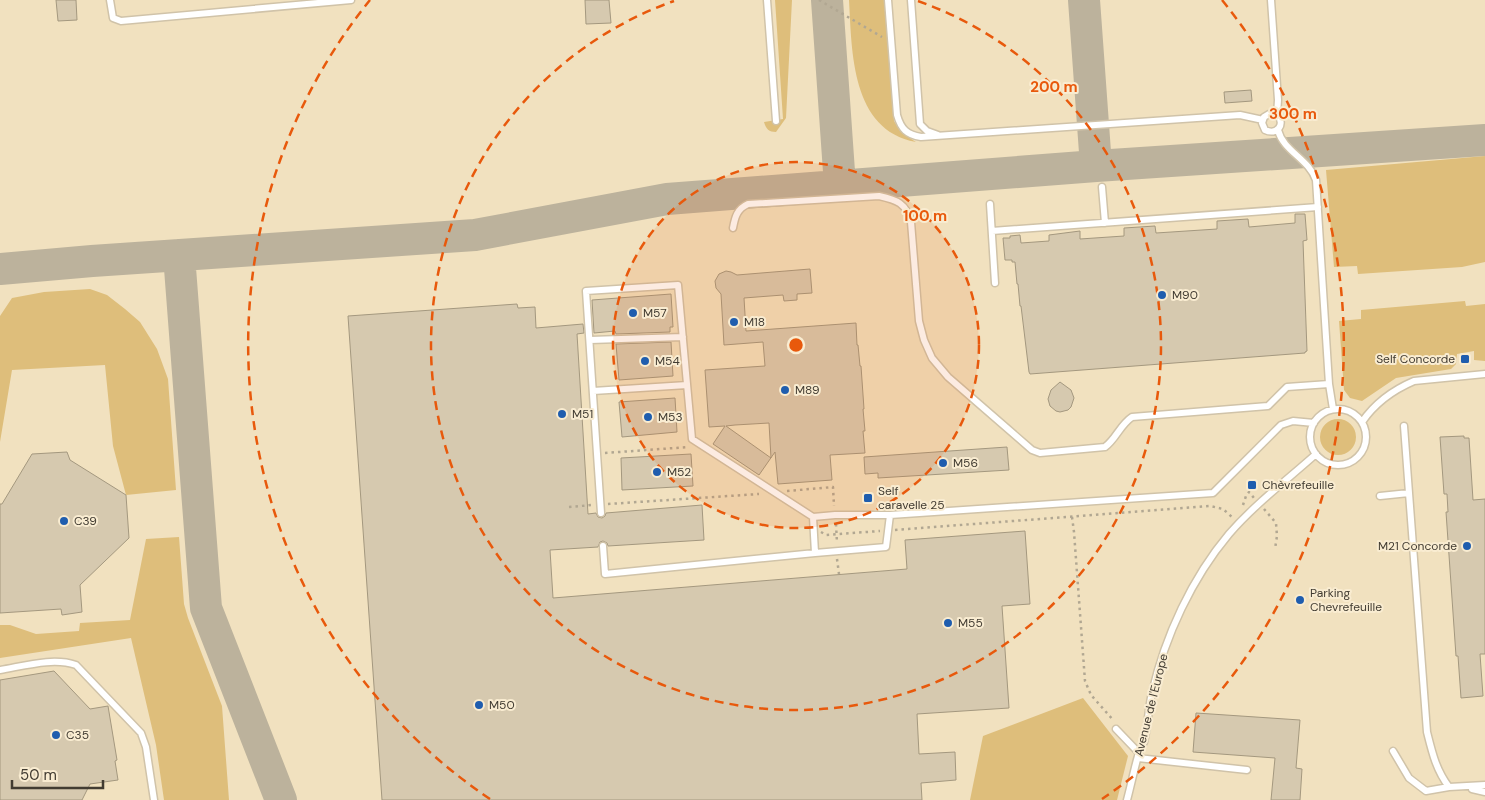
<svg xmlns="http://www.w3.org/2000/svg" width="1485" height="800" font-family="'DM Sans',sans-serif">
<rect width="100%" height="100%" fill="#f9ecd1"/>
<path fill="#f1e1bf" d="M0 0H1485V800H0Z"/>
<path fill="#debe7b" d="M775 0H792L786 118 776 132C769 132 766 129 764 122L783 119Z
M849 0H886L894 121C900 131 906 136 916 142 851 130 852 52 849 0Z
M1485 156V262L1462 267 1358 274 1357 266 1334 267 1326 170Z
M90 289 107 295 125 309 140 322 157 349 168 379 176 490 126 495 113 446 105 365 12 370 0 442V316L12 298 44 292Z
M1465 301 1466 306 1485 304V361L1474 360V351L1457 354 1456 364 1451 369 1396 378 1362 401 1350 398 1344 390 1339 321 1361 319V310Z
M1320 437a18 18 0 1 1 36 0a18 18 0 1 1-36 0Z
M179 537 184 604 188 618 222 706 229 800H164L156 745 131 638 0 658V625H10L36 634 79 631 80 623 130 620 146 539Z
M1083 698 1128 756 1117 800H970L983 736Z"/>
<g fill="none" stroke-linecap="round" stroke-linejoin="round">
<path stroke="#bcb29c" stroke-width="32" d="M827 0 840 186
M1084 0 1096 166
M179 255 206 608 281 800
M0 269 92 261 475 235 667 199 1096 166 1485 140"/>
</g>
<path fill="#d6c9af" stroke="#a4987f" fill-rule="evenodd" d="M56 0H76L77 20 58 21Z
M585 0H609L611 23 586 24Z
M1251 90 1252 101 1225 103 1224 92Z
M1295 214H1305L1307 240 1303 241 1307 351 1305 352V353L1030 374 1029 372 1021 306H1020L1018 284H1017L1015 262H1012V260H1005L1003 238H1010V236L1020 235 1021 243 1049 241V235L1080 231V239L1124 236V228L1155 226 1156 233 1217 229V221L1248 219 1249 227 1295 223Z
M810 269 812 293 797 294V300L784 301 783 295 744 298 746 331 856 323 857 345H858L860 366H861L864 409H863L865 431H863L865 453 830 455 832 480 778 484 775 452 759 475 713 444 725 426 709 427 705 370 765 366 763 342 724 345 721 294 716 288 715 281 719 274 726 271 731 272 737 275ZM769 423 771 458 726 426 735 425Z
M671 294 673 327H670V332L616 334 615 331 594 333 592 300Z
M517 304 518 308 535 307 536 328 583 324 584 333 577 334 588 514 596 513 598 517 602 518 605 516 606 513 702 505 704 540 608 546 607 543 603 541 600 542 598 547 550 550 553 598 907 569 905 540 1025 531 1030 604 1002 606 1009 708 917 714 919 754 955 752 956 780 921 783 922 800H382L348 316Z
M671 342 673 376 619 380 616 344Z
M1060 382 1071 390 1074 398 1071 407 1068 410 1060 412 1056 411 1050 406 1048 399 1051 390Z
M675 398 677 432 622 437 619 402Z
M1464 436V438H1469L1473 500 1485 499V654H1480L1483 696 1461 698 1458 656H1456L1446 512H1448L1447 494H1444L1440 437Z
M1007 447 1009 470 878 478V473L865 474 864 457Z
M67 452 70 460 126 495 129 538 80 585 82 612 62 615 61 609 0 613V504H2L32 454Z
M691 454 693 486 622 490 621 458Z
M54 671 90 709 108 706 117 760 115 761 118 780 90 784 82 800H0V680Z
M1196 713 1300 720 1296 768 1302 769 1300 800H1271L1275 758 1193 752Z"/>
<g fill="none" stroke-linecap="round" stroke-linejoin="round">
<defs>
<path id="lane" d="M110 0 113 18 121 21 351 0
M767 0 776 121
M888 0 897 115C901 129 907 135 921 137L1240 115 1263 120
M911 0 920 124 927 131 938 135
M1271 0 1278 100 1277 115C1286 124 1277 136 1265 130L1262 123 1264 117 1269 114 1277 115
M1278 130C1283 151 1309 159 1316 180L1329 384 1333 409
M1102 187 1105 223
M990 204 995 283
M733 228C735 217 737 209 748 204L879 196C897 200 906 203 911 222L919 321 924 340 932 358 948 377 1032 450 1040 453 1105 447C1116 439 1120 425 1132 417L1268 406 1287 387 1329 384
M992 231 1318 207
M590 340 683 337
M593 391 687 385
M1310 437a28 28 0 1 1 56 0a28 28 0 1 1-56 0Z
M1362 422C1375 403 1393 390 1414 381L1485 374
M1404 426 1409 493
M1380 496 1409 493 1427 732C1432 752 1436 770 1449 787L1485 785
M601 513 586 291 678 285 692 439 813 517 815 553 605 574 603 546
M813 517 835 515H890L1213 493 1281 425 1293 421 1314 423
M815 553 886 547 890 515
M0 670C24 666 53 657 76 665L141 733 146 747 154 800
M1116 729 1139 753
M1393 751 1409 778 1426 791 1449 787
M1138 758 1247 770
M1472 789 1485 792
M1127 800C1131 785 1134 770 1138 756 1139 751 1142 746 1144 742 1148 726 1148 709 1152 693 1165 636 1192 578 1229 534 1255 504 1287 480 1316 454"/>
</defs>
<use href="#lane" stroke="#d0c3a9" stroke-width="9"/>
<path stroke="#b1a792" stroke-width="2.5" stroke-dasharray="2.5 4" stroke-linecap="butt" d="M819 0 882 37
M605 453 689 447
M787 491 833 487 834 506
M608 504 759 494
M1243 505 1246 496 1249 492 1254 498
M569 507 592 505
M1264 509 1276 523 1277 536 1275 549
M1072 517 1074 532 1085 681 1091 695 1114 721
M836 524 837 543
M895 530 1210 506 1223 509 1232 517 1233 516
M821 532 826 535 880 531
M837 559 839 574"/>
<use href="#lane" stroke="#fff" stroke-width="6"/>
</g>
<circle cx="796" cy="345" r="183" fill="#e8590c" fill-opacity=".12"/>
<g fill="none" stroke="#e8590c" stroke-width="2.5" stroke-dasharray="9 6">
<circle cx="796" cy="345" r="183"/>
<path d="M918 1A365 365 0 1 1 674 1"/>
<path d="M490 799A548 548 0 0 1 370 0M1222 0A548 548 0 0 1 1102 799"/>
</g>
<g fill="#1f5dae" stroke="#f9ecd1" stroke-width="2">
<circle cx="1162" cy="295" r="5"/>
<circle cx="633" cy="313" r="5"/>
<circle cx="734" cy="322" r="5"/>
<rect x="1460" y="354" width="10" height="10" rx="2.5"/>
<circle cx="645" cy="361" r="5"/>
<circle cx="785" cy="390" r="5"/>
<circle cx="562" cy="414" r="5"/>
<circle cx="648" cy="417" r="5"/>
<circle cx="943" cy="463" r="5"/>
<circle cx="657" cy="472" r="5"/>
<rect x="1247" y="480" width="10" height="10" rx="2.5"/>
<rect x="863" y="493" width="10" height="10" rx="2.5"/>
<circle cx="64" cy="521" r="5"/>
<circle cx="1467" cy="546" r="5"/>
<circle cx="1300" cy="600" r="5"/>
<circle cx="948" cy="623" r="5"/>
<circle cx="479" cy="705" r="5"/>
<circle cx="56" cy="735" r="5"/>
</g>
<g text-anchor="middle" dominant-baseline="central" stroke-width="4" stroke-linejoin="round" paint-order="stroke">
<g font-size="12" fill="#423c32" stroke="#f9ecd1" text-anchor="start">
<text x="1172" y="295">M90</text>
<text x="643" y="313">M57</text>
<text x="744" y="322">M18</text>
<text x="1455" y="359" text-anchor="end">Self Concorde</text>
<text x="655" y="361">M54</text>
<text x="795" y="390">M89</text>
<text x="572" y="414">M51</text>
<text x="658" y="417">M53</text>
<text x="953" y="463">M56</text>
<text x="667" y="472">M52</text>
<text x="1262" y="485">Chèvrefeuille</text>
<text x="878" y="491">Self<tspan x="878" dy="14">caravelle 25</tspan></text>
<text x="74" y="521">C39</text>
<text x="1457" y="546" text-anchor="end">M21 Concorde</text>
<text x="1310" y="593">Parking<tspan x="1310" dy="14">Chevrefeuille</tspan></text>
<text x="958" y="623">M55</text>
<text x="489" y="705">M50</text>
<text x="66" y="735">C35</text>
</g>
<g font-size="12" fill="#423c32" stroke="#f9ecd1">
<text transform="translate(1151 705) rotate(-76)">Avenue de l'Europe</text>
</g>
</g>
<circle cx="796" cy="345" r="8" fill="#e8590c" stroke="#f9ecd1" stroke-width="2.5"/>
<g font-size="15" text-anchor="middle" font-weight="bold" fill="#e8590c" stroke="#f9ecd1" stroke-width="4" stroke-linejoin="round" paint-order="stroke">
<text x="1054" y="92">200 m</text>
<text x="1293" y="119">300 m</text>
<text x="925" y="221">100 m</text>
</g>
<path d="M12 780v8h91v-8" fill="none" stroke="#423c32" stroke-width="2.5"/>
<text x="20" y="780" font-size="15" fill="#423c32" stroke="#f9ecd1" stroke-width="4" paint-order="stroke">50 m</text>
</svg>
